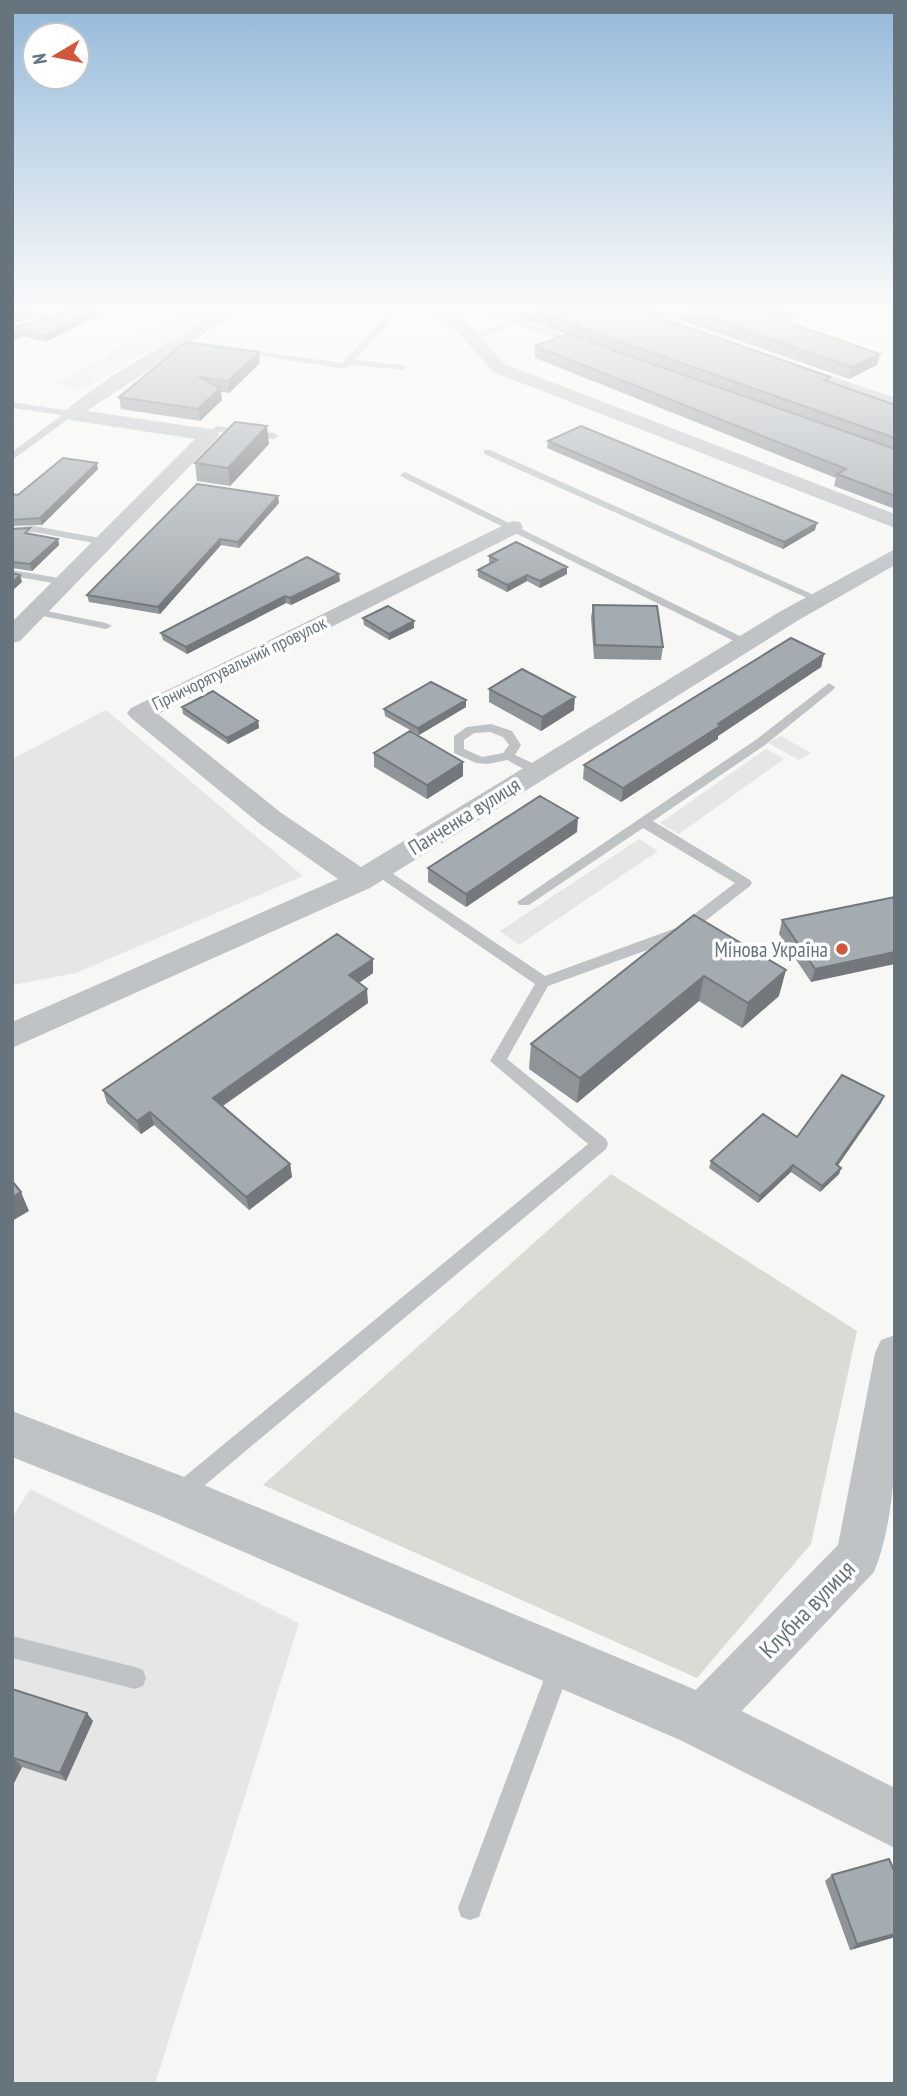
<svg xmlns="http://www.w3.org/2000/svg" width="907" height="2096" font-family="'PT Sans Narrow',sans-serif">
<rect width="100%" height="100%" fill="#f7f7f5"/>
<path fill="#e5e6e5" d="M181 312H215L82 390 56 384Z
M106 710 303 876 76 973 12 985V759Z
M781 736 811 753 799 760 768 743Z
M766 749 784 759 679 834 660 823Z
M639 839 658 851 519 945 500 931Z
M30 1489 299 1623 155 2084H12V1518Z"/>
<path fill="#d8dcd5" d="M611 1174 857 1331 811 1544 697 1678 263 1485Z"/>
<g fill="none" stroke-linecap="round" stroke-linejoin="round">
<path fill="#bfc3c6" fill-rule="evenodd" d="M389 312H398L355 360 402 365 405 366V370L351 365 345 369 235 352 239 349 343 363Z
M453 312H465L447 318V314Z
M514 319 583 341 584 343 577 345 514 324 478 339 471 337Z
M12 402 70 411 75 414 12 460V452L62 415 12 408Z
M217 426 274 433 279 436 274 439 219 432 213 437H207V433Z
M484 450H490L823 599 814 601 484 454Z
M405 472 750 641 752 643 742 645 402 477 400 475Z
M34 526 105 539 110 542 105 545 34 532 12 534V528Z
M12 570 65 579 70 582 65 585 12 576Z
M37 609 106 623 112 626 106 629 33 614 31 612Z
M829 683 835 687 833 690 765 745 653 821 750 880 752 883 750 886 686 936 548 986 507 1059 606 1139 608 1144 606 1149 186 1501 179 1504 172 1501 169 1494 172 1487 588 1144 490 1061 535 984 373 873 371 870 373 867H383L545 976 676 928 735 883 643 828 529 905H519L517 902 757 739Z
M491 724 512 731 521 745 515 755 543 768V774H533L507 760 488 764 476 763 454 753V736L467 727ZM490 732 503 737 509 745 503 753 482 757 464 749V740L474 733Z
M12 1636 135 1667 143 1670 146 1678 143 1686 135 1689 12 1658Z
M560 1655 568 1658 571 1666 482 1908 479 1917 470 1920 461 1917 458 1908 549 1666 552 1658Z"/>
<path fill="#bfc3c6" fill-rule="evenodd" d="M217 312H237L87 411 210 429 220 435 20 641 12 643V622L195 439 70 420 60 414 112 376Z
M429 312H453L462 318 505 364 895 514V528L493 372 458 332Z
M788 361 895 398V410L782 370 779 366 782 362Z
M512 521 520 522 523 527 520 532 158 714 280 812 361 867 781 611 895 549V565L797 621 370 888 12 1048V1022L338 879 260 824 131 718 127 713 131 708Z
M895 1335C895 1409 902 1503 874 1572L717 1737 700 1744 683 1737 676 1720 683 1703 838 1545 875 1353 881 1340Z"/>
<path fill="#bfc3c6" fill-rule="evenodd" d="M12 1411 192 1480 720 1700 895 1788V1848L680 1740 158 1515 12 1457Z"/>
</g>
<path fill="#8e9498" d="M64 312H104L46 342 22 336 12 341V328Z
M484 312H802L783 320 877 365 849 379 666 315 660 318 830 377 829 382 895 405V509L834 486 836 478 535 358V346L566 334 512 315 505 319Z
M260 363 229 393 221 392 222 400 200 421 121 409 119 397Z
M548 441 815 530 783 549 547 448Z
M269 444 230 486 197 481 195 463Z
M98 469 42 525 12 526V494L18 495Z
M279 503 239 548 221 545 160 614 89 602 87 595Z
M12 529 31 534 58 539 59 545 32 571 12 568Z
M489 556 567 574 540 588 527 581 507 592 478 577V570L491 564 489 562Z
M307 557 340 581 291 605 286 603 187 654 163 640 161 633Z
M593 605 663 647 661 660 594 659 591 618Z
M363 618 414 628 389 640 364 625Z
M824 654 821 667 718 736V739L621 802 583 779 584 765Z
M489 689 574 710 541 731 489 702Z
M182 707 258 721 259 728 228 744 183 714Z
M466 707 419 735 385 716 384 709Z
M374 753 463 762V776L427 799 374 767Z
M577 832 466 907 428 882V868Z
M895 897 811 982 779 934 782 920Z
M694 915 779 996 742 1028 699 1001 577 1103 529 1069 531 1044Z
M373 959V973L359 983 368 1003 223 1106 290 1164 292 1177 249 1210 154 1125 141 1134 107 1103 103 1090Z
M884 1096 881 1103 838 1165 841 1168 839 1174 820 1192 791 1172 758 1203 709 1168 711 1161 797 1137Z
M12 1689 93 1721 66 1781 22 1767 12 1787Z
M895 1873V1937L850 1950 825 1881 832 1875Z"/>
<path fill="#74787c" d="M31 312H52L12 324V318Z
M92 312H104L46 342 45 336Z
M505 312H513L512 315 505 319Z
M654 312H666V315L653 321Z
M779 312H802L768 327 770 316Z
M21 330 22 336 12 341V334Z
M259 352 260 363 229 393 228 381Z
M880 354 877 365 849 379 851 367Z
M220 388 222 400 200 421 198 409Z
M267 426 269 444 230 486 228 468Z
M97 463 98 469 42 525 40 518Z
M278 496 279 503 239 548 238 542Z
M817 523 815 530 783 549 784 542Z
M58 539 59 545 32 571 30 564Z
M220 539 221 545 160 614 158 607Z
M567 567V574L540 588V581Z
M339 574 340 581 291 605 290 598Z
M20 575 22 582 12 591V583Z
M527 575V581L507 592V585Z
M285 596 286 603 187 654 186 647Z
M414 621V628L389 640V634Z
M824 654 821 667 718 736V739L621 802 623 788Z
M575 697 574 710 541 731 542 717Z
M466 700V707L419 735 418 728Z
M258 721 259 728 228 744 227 738Z
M463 762V776L427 799V785Z
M578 818 577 832 466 907V894Z
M895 952V964L811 982 815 969Z
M373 959V973L350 989 349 975Z
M786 970 779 996 742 1028 748 1003Z
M704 976 699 1001 577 1103 580 1078Z
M367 989 368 1003 215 1111 213 1098Z
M884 1096 881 1103 834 1171 836 1164Z
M150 1112 154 1125 141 1134 137 1121Z
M290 1164 292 1177 249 1210 246 1197Z
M793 1165 791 1172 758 1203 760 1196Z
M841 1168 839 1174 820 1192 822 1186Z
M21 1192 29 1211 12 1221V1197Z
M87 1713 93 1721 66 1781 60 1773Z
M14 1758 22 1767 12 1787V1763Z
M895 1934V1937L850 1950 857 1944Z"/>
<path fill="#a5acb1" stroke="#74787c" stroke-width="2" d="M12 312H31L12 318Z
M64 312H92L45 336 21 330 12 334V328Z
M536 312H656L659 317 830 377 824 380 895 405V438Z
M692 312H779L770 316 880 354 851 367Z
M567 334 895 449V496L837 474 846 469 535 346Z
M186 342 259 352 228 381 199 377 220 388 198 409 119 397Z
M235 422 267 426 228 468 195 463Z
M581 426 817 523 784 542 548 441Z
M63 458 97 463 40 518 12 520V494L18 495Z
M197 484 278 496 238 542 220 539 158 607 87 595Z
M30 528 25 533 58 539 30 564 12 562V529Z
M516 542 567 567 540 581 527 575 507 585 478 570 497 560 489 556Z
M307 557 339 574 290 598 285 596 186 647 161 633Z
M12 573 20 575 12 583Z
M593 605 657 606 663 647 595 645Z
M388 606 414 621 389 634 363 618Z
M791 638 824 654 718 724 720 726 623 788 584 765Z
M522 669 575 697 542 717 489 689Z
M431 682 466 700 418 728 384 709Z
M213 691 258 721 227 738 182 707Z
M410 731 463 762 427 785 374 753Z
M540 796 578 818 466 894 428 868Z
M895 897V952L815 969 782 920Z
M694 915 786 970 748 1003 704 976 580 1078 531 1044Z
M337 934 373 959 349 975 367 989 213 1098 290 1164 246 1197 150 1112 137 1121 103 1090Z
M842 1075 884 1096 836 1164 841 1168 822 1186 793 1165 760 1196 711 1161 763 1114 797 1137Z
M12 1181 21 1192 12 1197Z
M12 1689 87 1713 60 1773 14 1758 12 1763Z
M889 1859 895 1873V1934L857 1944 832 1875Z"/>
<linearGradient id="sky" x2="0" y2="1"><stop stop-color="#94b9da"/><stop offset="0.51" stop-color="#fbfbfa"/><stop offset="1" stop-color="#fbfbfa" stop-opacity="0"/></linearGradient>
<rect width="907" height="606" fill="url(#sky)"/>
<circle fill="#d2563b" stroke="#fff" stroke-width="2.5" cx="842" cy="949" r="7"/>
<g text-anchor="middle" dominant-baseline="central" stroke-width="7" stroke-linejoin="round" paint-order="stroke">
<g font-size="18" fill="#66747d" stroke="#fff">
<text transform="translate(239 663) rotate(-26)">Гірничорятувальний провулок</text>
</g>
<g font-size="21" fill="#66747d" stroke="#fff">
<text transform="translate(464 816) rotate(-32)">Панченка вулиця</text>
</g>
<g font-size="21" fill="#66747d" stroke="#fff" text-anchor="end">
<text x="828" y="949">Мінова Україна</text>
</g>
<g font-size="24" fill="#66747d" stroke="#fff">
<text transform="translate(807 1609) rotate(-46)">Клубна вулиця</text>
</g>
</g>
<rect width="907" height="2096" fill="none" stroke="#66747d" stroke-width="28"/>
<g transform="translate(56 56) rotate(260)"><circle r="33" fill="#ffffff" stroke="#c2c7cb" stroke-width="2"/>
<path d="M0-5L12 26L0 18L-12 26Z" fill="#d2563b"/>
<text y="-10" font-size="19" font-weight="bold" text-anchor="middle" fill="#66747d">N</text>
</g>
</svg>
